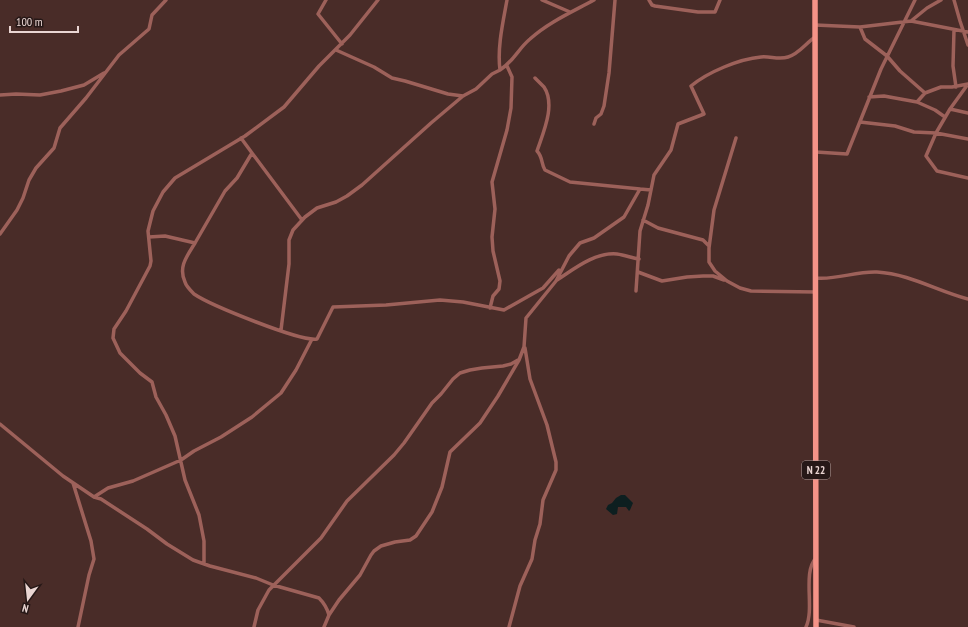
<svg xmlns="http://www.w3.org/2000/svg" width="968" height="627" font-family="'PT Sans Narrow',sans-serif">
<rect width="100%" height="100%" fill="#492c28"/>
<path fill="#0d1f20" d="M621 495H625L633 503 630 510 629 511 626 507H618L617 514 613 515 606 509 608 505 612 503 616 498Z"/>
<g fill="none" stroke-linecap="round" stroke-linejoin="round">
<path stroke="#9d615a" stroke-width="3.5" d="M326 0 318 14 342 44
M542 0 570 12
M649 0 652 5 655 6 698 12H715L720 0
M954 0 960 21 968 45
M911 21 927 8 941 0
M815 25 860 27 911 21 968 32
M860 27 865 39 887 56 900 71 925 93
M954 30 953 66 956 87
M336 50 374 67 392 78 405 81 448 94 463 96
M500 70C514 61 518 49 530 39 549 22 572 12 594 0
M535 78C538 81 541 84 544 87 556 105 543 133 537 151 543 157 541 164 545 170L570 182 640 189
M968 84 950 109 936 133 926 156 937 171 968 178
M0 95 16 94 40 95 61 91 84 85 104 73
M869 97 884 96 917 102 925 93 941 87H952L968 84
M917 102 935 110 945 117
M950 109 968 113
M860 122 895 126 914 132 936 133 968 139
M594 124 596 118 601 114 604 106 609 73 615 0
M736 138 714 210 709 248V262L715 271 727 281 740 288 751 291 816 292
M816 152 847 154 881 69 915 0
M252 153 302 220
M643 220 658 228 703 240 709 246
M0 234 17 210 23 198 29 180 36 168 54 148 60 128 86 98 119 55 149 29 152 15 166 0
M149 237 165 236 195 243C187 256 178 267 185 282 186 286 191 291 194 294 210 305 301 342 317 339L333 307 386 305 440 300 463 302 504 310 543 288 559 270
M195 243 225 191 237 178 252 153 241 138
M638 272 662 281 687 277 703 276H713L724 280
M816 278C837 280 856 271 877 272 910 274 937 291 968 299
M557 280C574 269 595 252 617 254 625 255 632 258 639 259
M636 291 640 231 648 205 654 175 671 150 678 124 704 114 691 86C708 72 739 59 761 57 770 56 779 60 788 57 799 54 806 43 815 37
M490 308 493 296 499 289 500 281 493 251 492 237 495 209 492 182 507 130 511 108 512 77 507 66
M281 330 289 264V240L293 230 305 217 317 208 336 202 347 196 362 185 431 123 463 96 476 89 492 74 500 70C497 48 503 22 507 0
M0 424 63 476 94 497 101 499 147 529 167 544 193 560 210 566 256 578 273 585 319 598C325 604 327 608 329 615
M73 483 91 541 94 559 89 575 78 627
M94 497 108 488 133 481 181 460 194 451 221 437 252 417 281 393 296 370 312 339
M204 564V541L199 515 185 480 175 436 166 415 156 397 152 382 140 373 120 353 113 338 114 329 126 311 150 266 151 261 148 231 153 211 163 192 175 178 245 136 284 107 319 66 350 35 378 0
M816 620 854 627
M254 627 258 610 269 590 321 538 347 501 394 455 404 443 432 403 441 394 453 379 460 373 470 370 482 368 503 366 511 364 518 360
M324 627 329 615 339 600 360 575 371 555 374 551 381 546 395 542 410 540 416 536 432 512 442 487 450 452 480 423 498 396 519 360 524 347 526 318 556 281 569 256 580 243 594 238 624 217 640 189 651 190
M509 627 520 586 532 559 535 540 540 524 543 500 556 470V462L547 425 530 379 525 348
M806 627C815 608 802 573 816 558"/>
<path stroke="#f59388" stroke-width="5.5" d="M815 0 816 627"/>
</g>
<g text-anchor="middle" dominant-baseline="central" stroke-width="3" stroke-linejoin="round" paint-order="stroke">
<rect fill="#261817" stroke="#af9d9b" stroke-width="1" x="802" y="461" width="28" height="18" rx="3"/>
<g font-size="11" font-weight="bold" fill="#ead6d3">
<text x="816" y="470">N 22</text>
</g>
</g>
<g transform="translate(28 599) rotate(195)" stroke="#261817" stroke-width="3" paint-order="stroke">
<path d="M0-3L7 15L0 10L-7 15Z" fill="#ead6d3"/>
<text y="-6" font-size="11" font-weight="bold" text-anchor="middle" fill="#ead6d3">N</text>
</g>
<path d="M10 26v6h68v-6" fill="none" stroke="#ead6d3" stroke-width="2"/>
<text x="16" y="26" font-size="12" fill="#ead6d3" stroke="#261817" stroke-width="3" paint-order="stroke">100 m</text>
</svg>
